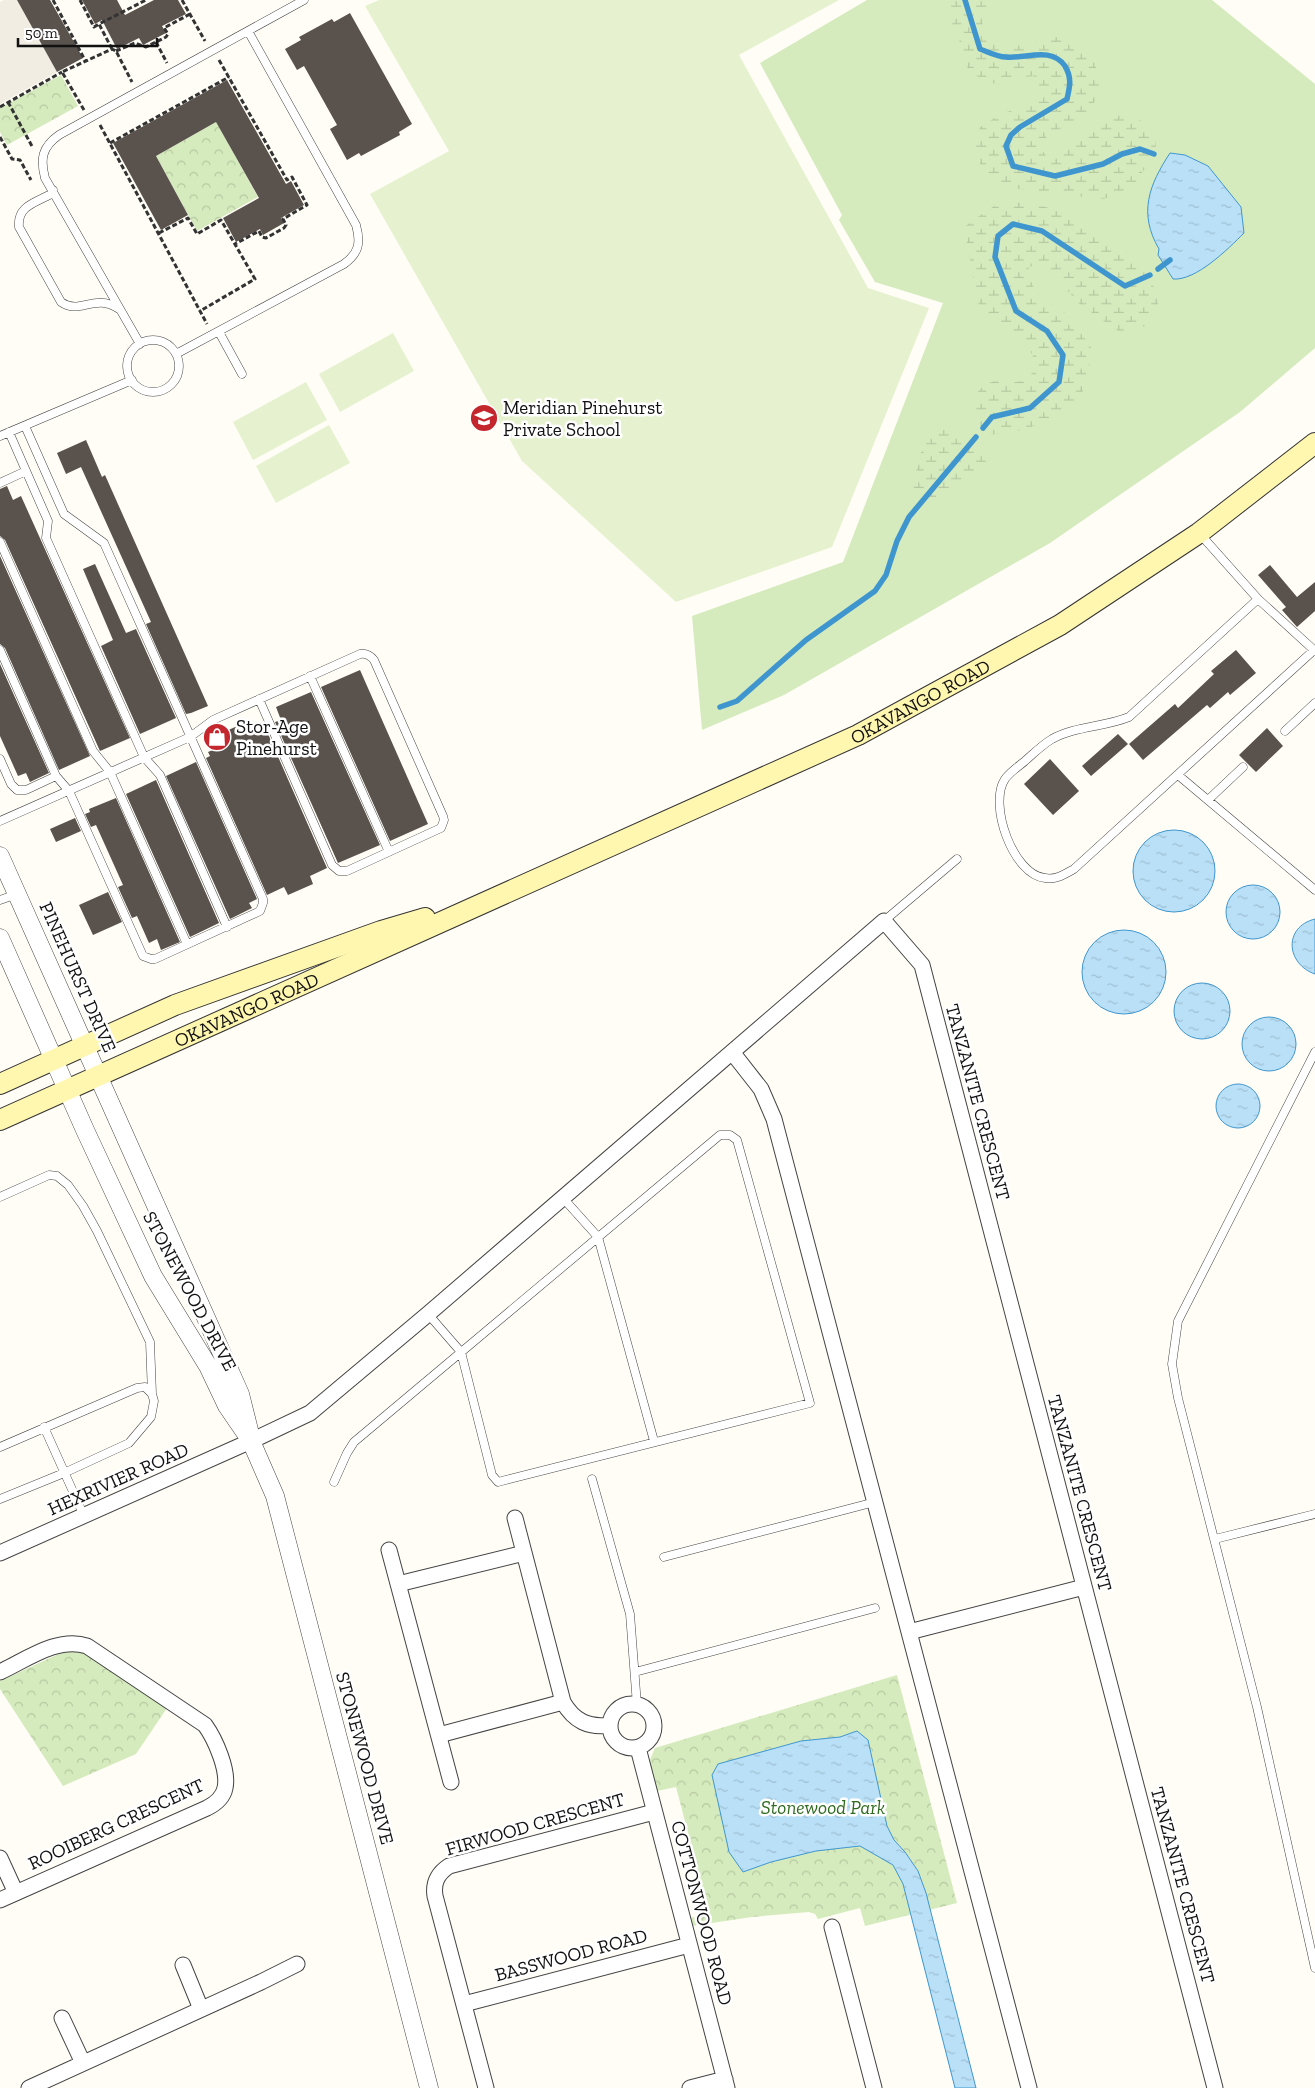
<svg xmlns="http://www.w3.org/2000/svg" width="1315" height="2088" font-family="'Zilla Slab',serif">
<defs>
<pattern id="wetland-marsh" width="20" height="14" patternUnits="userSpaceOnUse" patternTransform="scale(1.25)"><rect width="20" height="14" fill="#d5ebbd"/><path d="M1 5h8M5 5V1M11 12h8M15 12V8" fill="none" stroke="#b6c8a1"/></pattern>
<pattern id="park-crowns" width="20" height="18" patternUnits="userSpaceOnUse" patternTransform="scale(1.25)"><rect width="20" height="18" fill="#d5ebbd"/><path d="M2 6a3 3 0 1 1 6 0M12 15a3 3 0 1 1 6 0" fill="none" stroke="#b6c8a1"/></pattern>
<pattern id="water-ripples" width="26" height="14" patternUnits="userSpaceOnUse" patternTransform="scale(1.25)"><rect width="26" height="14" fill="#b9e0f7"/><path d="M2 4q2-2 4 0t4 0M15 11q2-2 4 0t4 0" fill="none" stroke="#9ebfd3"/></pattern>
</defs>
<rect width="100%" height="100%" fill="#fffdf5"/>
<path fill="#d5ebbd" d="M867 0H1212L1315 84V348L1240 412 1050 543 784 695 702 730 692 616 843 562 943 303 875 282 839 220 842 215 760 63Z"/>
<path fill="url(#wetland-marsh)" d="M945 0H994L993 7 982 16 983 32 995 43 1008 48 1056 37 1082 46 1095 64 1101 86 1092 108 1069 124 1048 135 1040 146 1046 156 1062 155C1077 142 1109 109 1131 116 1140 118 1149 127 1156 134V150L1134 186 1118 196 1101 199 1004 187 988 178 974 153 980 127C987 123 994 118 1001 114 1017 107 1055 103 1034 76L1018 78 1002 85 987 82 975 75 966 66 961 45 948 13Z
M1001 202C1046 201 1067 214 1105 237 1119 246 1137 257 1146 271 1154 282 1156 296 1159 308L1146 326 1121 333 1078 303 1045 263 1037 261 1026 271 1037 294 1068 315 1091 347C1090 356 1090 381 1085 388 1066 417 1021 436 988 434L974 418 972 408 976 394 985 384 999 380 1011 383 1030 379 1035 362 1029 347 1012 337 978 303 964 227 986 211Z
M937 426 953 427 982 450 986 462C972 480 951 497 929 504L913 492C916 468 920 444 937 426Z"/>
<path fill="url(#park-crowns)" d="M61 75 78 106 7 145 0 132V108Z
M216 122 258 197 197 231 156 156Z
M72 1650 86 1653 167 1708 136 1754 63 1786 0 1689V1681L65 1651Z
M897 1675 957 1903 865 1926 860 1908 818 1919 815 1914 809 1912 752 1917 692 1926 690 1918 709 1913 676 1787 657 1791 649 1762 655 1748Z"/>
<path fill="#e6f2cf" d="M379 0H839L739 55 868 288 929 308 832 547 676 602 522 461 370 194 449 151 365 6Z
M393 333 414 371 340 412 319 374Z
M306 382 327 420 253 460 233 422Z
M329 425 350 463 276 503 256 466Z"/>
<path fill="#f1ede2" d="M4 0H17L57 72 0 104V2Z"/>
<path fill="url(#water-ripples)" stroke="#3f96cf" d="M1170 153 1185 155 1208 166 1241 207 1244 233C1228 249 1196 281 1173 279L1158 255 1159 249C1138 213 1149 185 1170 153Z
M1133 871a41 41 0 1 1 82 0a41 41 0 1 1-82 0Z
M1226 912a27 27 0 1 1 54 0a27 27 0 1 1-54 0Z
M1315 919V974C1286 964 1283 927 1315 919Z
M1082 972a42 42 0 1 1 84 0a42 42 0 1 1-84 0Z
M1174 1011a28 28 0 1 1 56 0a28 28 0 1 1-56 0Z
M1242 1044a27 27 0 1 1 54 0a27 27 0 1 1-54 0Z
M1216 1106a22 22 0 1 1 44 0a22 22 0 1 1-44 0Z
M857 1731 868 1740 887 1826 894 1840 905 1852 918 1871 926 1893 976 2088H955L903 1884 893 1865 860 1846 816 1851 771 1862 743 1872 729 1852 712 1775 718 1764 801 1741 840 1737Z"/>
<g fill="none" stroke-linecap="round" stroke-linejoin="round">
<path stroke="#3f96cf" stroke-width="5.5" d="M965 0 980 49C988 52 998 57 1006 57 1026 59 1051 46 1065 66 1072 78 1070 86 1067 99L1020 127 1011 135 1006 146 1013 166 1055 176 1103 164 1122 154 1140 149 1154 154
M1158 269 1170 260
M983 428 992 417 1030 408 1059 382 1063 355 1047 331 1016 311 995 257 998 236 1013 224 1042 231 1125 286 1150 275
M720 707 737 701 806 640 875 591 886 575 897 541 909 517 976 437"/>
</g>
<path fill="#5a524d" d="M17 0H50L83 58 57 72Z
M82 0H117L125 15 154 0H178L186 14 162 26 166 33 143 45 139 38 117 49 102 20 95 24Z
M350 13 412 124 399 132 400 135 361 156 359 153 347 160 330 129 337 125 304 66 297 70 285 49 301 40 299 37 332 19 334 22Z
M227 80 286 184 291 181 304 205 281 218 284 223 263 235 260 229 236 242 223 218 259 198 216 122 156 156 188 215 161 230 113 143Z
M86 440 102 477 105 475 208 706 191 713 186 714 146 624 151 622 81 467 66 474 57 453Z
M7 486 13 500 21 496 130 738 100 751 5 540 0 536V489Z
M0 556 90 756 59 770 5 648 0 644Z
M95 564 126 633 136 629 176 718 140 734 101 646 113 640 83 569Z
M1270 565 1297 597 1315 582V611L1297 627 1282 610 1286 607 1258 575Z
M1236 650 1256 673 1230 695 1228 692 1210 708 1207 705 1143 760 1129 744 1175 704 1178 708 1214 674 1211 671Z
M0 664 49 773 30 782 26 773 18 776 0 736Z
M360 670 428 824 390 841 321 687Z
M311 692 380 845 338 863 275 722 281 720 276 707Z
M242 724 247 735 265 727 327 868 310 876 313 884 288 895 284 887 267 895 206 758 210 756 208 752 222 746 217 735Z
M1267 728 1283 746 1256 772 1239 755Z
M1118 734 1128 744 1091 776 1082 766Z
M1050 759 1079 791 1053 815 1024 784Z
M196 762 257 899 249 903 252 908 230 919 166 776Z
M156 780 219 923 190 937 126 794Z
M116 798 180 942 161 950 157 939 149 943 137 916 132 918 118 887 123 885 96 825 91 827 85 814 90 812 89 809Z
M75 818 81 831 56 842 50 829Z
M108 892 122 922 93 935 79 905Z"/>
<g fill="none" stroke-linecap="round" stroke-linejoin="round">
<defs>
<path id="service" d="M53 190 51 194C35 203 17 206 19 227L61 302C81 316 94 292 119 309
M219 332 242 374
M127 366a26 26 0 1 1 52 0a26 26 0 1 1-52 0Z
M140 344 45 178C40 159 42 147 59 135L304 0
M176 354 344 264C359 253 361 243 356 225L248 31
M9 432 48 521 46 538 144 757 160 775 227 927
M0 436 132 380
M0 483 26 471
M1200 534 1258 599 1315 651
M0 542 93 751 110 772 187 944
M1258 599 1129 717C1105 727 1075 726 1052 739 1042 745 1034 753 1025 761 1019 766 1010 772 1005 779 988 804 1013 875 1045 878 1056 880 1065 874 1074 869L1314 650
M0 650 56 776 69 791 143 956 151 959H155L260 911 263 903V899L104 543 64 514 25 426
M310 676 389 852
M1285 731 1315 703
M0 759 11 784 17 790H26L56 776
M1178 775 1315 890
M1208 800 1243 767
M0 821 190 737 213 720 360 654C366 653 370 655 374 660L443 816 444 820 441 828 347 871H339L332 865 259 699
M0 900 17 894
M884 921 957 859
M1315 1052 1178 1321 1172 1364 1178 1398 1257 1707 1315 1968
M0 1197 49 1175 57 1176 68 1185 83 1206 97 1231 150 1342 152 1394
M563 1198 598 1237 654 1441
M44 1427 84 1516
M0 1447 137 1388 145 1387 152 1394 154 1401 151 1417 129 1443 64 1473 0 1499
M592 1479 630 1614 637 1705
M334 1482 347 1453 354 1442 720 1135H730L737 1140 810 1403 498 1482 492 1475 461 1352 428 1314
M1215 1539 1315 1514
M664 1557 875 1502
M635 1672 875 1608"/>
<path id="minor" d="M732 1052 761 1089 774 1119 1029 2088
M515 1518 563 1702
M389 1550 451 1782
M0 1553 251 1441 310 1413 428 1314 884 921 922 965 1215 2088
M398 1584 524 1553
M909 1632 1084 1587
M0 1672C26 1660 58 1636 87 1646L205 1725C215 1739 229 1770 225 1788 223 1798 215 1804 207 1808L0 1900
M610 1726a22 22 0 1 1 44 0a22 22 0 1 1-44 0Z
M439 1735 563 1702C574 1721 588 1728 610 1725
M638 1748 727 2088
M0 1858 16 1893
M832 1927 874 2088
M183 1965 201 2009
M464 2004 689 1945
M62 2018 83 2063
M29 2088 261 1982 297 1964
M486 2088 435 1896C433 1883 437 1874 449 1866L654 1812
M690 2088 725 2079"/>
<path id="tertiary" d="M0 856 240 1394 249 1430
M0 938 85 1130 153 1276 208 1366 227 1406 251 1441 275 1496 429 2088"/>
<g id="secondary">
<path d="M0 1084 175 1005 381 931 425 918"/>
<path id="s1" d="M0 1120 858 735 1060 625 1199 533 1315 443"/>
</g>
</defs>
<use href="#service" stroke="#444" stroke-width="9"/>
<use href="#minor" stroke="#444" stroke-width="17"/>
<use href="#tertiary" stroke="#444" stroke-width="19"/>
<use href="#secondary" stroke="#333" stroke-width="22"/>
<path stroke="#333" stroke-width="3" stroke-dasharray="5 2.5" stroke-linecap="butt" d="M53 0 86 62
M80 0 94 27 99 24
M182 0 205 41
M156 42 167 63
M112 49 99 24 146 0
M116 51 135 43 146 47 166 37 168 34 164 28 190 14
M219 60 287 180 292 177 307 205 283 219 286 225 284 228 266 238 262 237 259 231 235 244
M8 102 33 148
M0 107 62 72
M84 110 62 72 112 49 116 51 132 82
M100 125 207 324
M0 137 12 159 20 160 31 180
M110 143 229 77
M159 233 188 218 197 234 221 220 255 279 200 311"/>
<use href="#service" stroke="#fff" stroke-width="8"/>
<use href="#minor" stroke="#fff" stroke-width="15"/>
<use href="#tertiary" stroke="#fff" stroke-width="18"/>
<use href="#secondary" stroke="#fff6b0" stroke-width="20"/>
</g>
<defs>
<symbol id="school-disc" viewBox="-11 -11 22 22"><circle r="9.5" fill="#c4262e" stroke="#fff"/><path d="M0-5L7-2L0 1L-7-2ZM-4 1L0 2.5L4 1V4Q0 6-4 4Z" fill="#fff"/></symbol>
<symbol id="shop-disc" viewBox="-11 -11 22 22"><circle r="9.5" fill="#c4262e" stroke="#fff"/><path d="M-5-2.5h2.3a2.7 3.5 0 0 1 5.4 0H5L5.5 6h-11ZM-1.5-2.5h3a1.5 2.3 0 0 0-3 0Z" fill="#fff"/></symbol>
</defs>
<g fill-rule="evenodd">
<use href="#school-disc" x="468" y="402" width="32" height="32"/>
<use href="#shop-disc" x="201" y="721" width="32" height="32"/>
</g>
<g text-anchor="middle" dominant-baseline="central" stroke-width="5" stroke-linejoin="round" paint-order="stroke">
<g font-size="19" fill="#111" stroke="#fff" text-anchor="start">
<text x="503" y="407">Meridian Pinehurst<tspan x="503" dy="22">Private School</tspan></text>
<text x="236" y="726">Stor-Age<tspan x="236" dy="22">Pinehurst</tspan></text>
</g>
<g font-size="19" fill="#111" stroke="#fff">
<text stroke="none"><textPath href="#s1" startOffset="1011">OKAVANGO ROAD</textPath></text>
<text transform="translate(78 977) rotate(66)">PINEHURST DRIVE</text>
<text stroke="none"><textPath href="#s1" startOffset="270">OKAVANGO ROAD</textPath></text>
<text transform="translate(978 1102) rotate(75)">TANZANITE CRESCENT</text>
<text transform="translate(190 1291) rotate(62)">STONEWOOD DRIVE</text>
<text transform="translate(118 1479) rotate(-24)">HEXRIVIER ROAD</text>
<text transform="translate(1080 1493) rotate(75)">TANZANITE CRESCENT</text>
<text transform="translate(365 1758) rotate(75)">STONEWOOD DRIVE</text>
<text transform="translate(116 1824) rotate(-25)">ROOIBERG CRESCENT</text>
<text transform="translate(535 1824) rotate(-16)">FIRWOOD CRESCENT</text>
<text transform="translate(1183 1885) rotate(75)">TANZANITE CRESCENT</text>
<text transform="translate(702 1913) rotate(75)">COTTONWOOD ROAD</text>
<text transform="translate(571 1955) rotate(-15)">BASSWOOD ROAD</text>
</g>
<g font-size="19" font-style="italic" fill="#2f6b1f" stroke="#fff">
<text x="823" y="1807">Stonewood Park</text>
</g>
</g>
<path d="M18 38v8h139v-8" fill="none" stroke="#111111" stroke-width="2.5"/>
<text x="25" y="38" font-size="15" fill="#111111" stroke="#ffffff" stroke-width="4" paint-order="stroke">50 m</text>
</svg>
